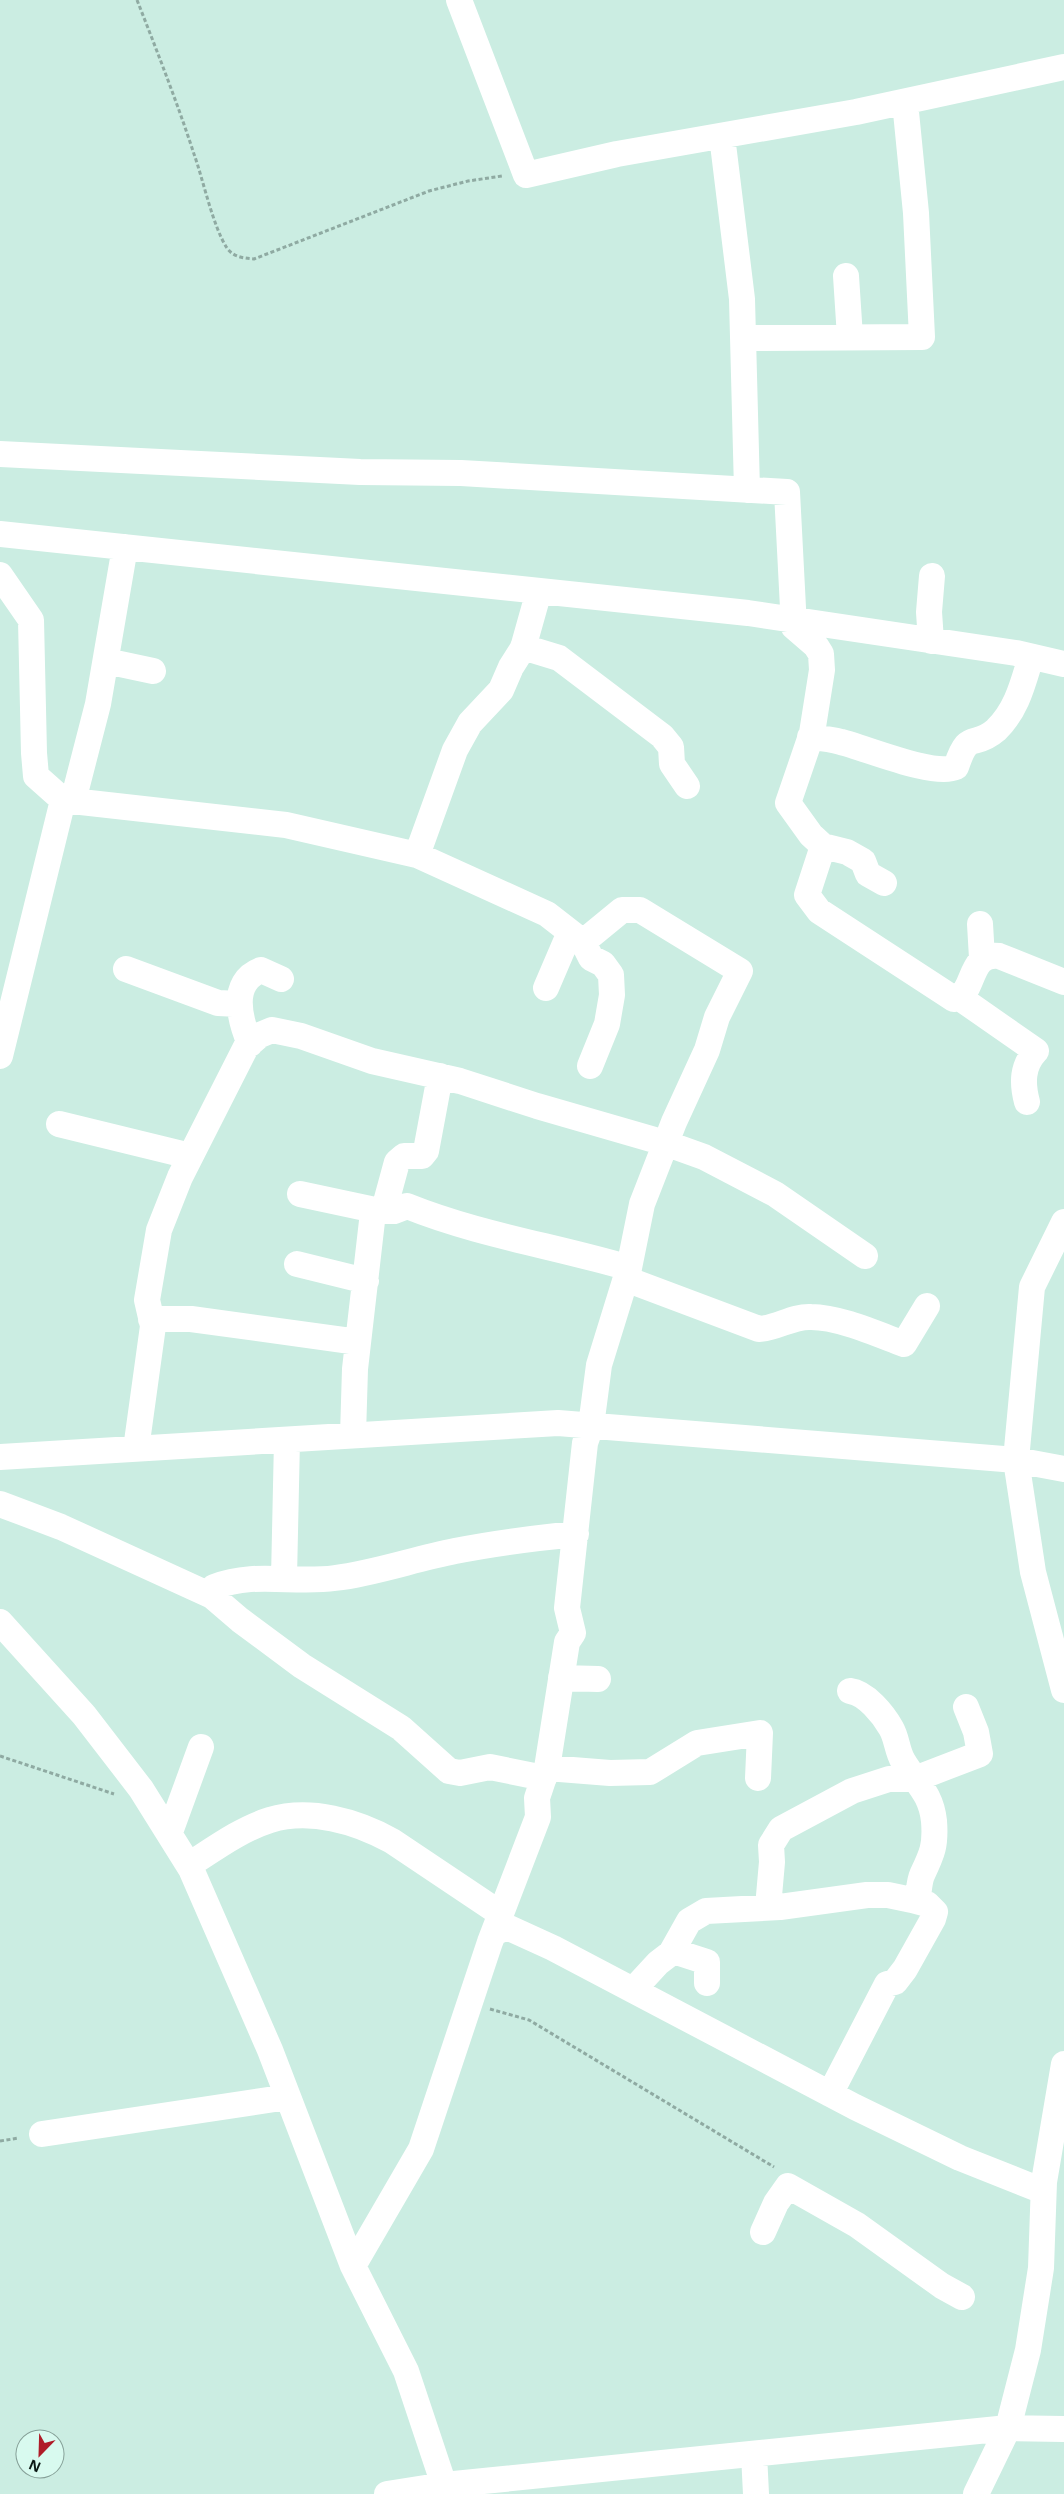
<svg xmlns="http://www.w3.org/2000/svg" width="1064" height="2494" font-family="'Noto Sans',sans-serif">
<rect width="100%" height="100%" fill="#cbede2"/>
<g fill="none" stroke-linecap="round" stroke-linejoin="round">
<path stroke="#8faaa2" stroke-width="3" stroke-dasharray="4 2.5" stroke-linecap="butt" d="M137 0C157 51 177 102 194 154 203 179 213 227 227 248 233 257 243 258 254 259L429 191 468 181 502 176
M0 1756 114 1794
M490 2009 529 2020 774 2167
M0 2141 19 2138"/>
<path stroke="#fff" stroke-width="26" d="M459 0 526 175 617 154 856 112 1064 67
M722 136 742 299 747 490
M846 276 850 337
M743 338 922 337 916 213 905 102
M0 454 360 472 461 473 787 492 794 627 816 646 821 654 822 670 812 733 788 803 811 835 823 846 807 895 819 911 954 999C976 995 967 952 999 956L1064 982
M0 534 748 613 1016 653 1064 664
M0 575 31 620 34 753 36 776 63 800 0 1056
M931 641 929 612 932 576
M523 647 559 658 662 736 671 747 672 764 687 786
M106 661 153 671
M810 737C820 738 831 739 841 742 866 748 934 777 956 767 969 728 973 750 996 730 1017 710 1023 683 1031 657
M63 800 286 825 417 855 547 914 583 942 591 958 603 964 611 975 612 995 607 1024 590 1066
M73 801 98 704 125 547
M823 846 847 852 863 861 868 874 884 883
M417 855 455 750 470 723 501 690 511 667 523 648 539 591
M980 924 982 958
M126 969 218 1003 239 1004
M546 988 570 932
M960 998 1036 1051C1022 1066 1022 1083 1027 1102
M250 1044C240 1020 229 982 261 970L281 979
M59 1124 190 1156
M300 1194 375 1210 394 1211 407 1206C479 1235 555 1246 629 1268
M1064 1222 1032 1287 1016 1460 1033 1572 1064 1690
M297 1264 366 1281
M626 1279 759 1329C778 1328 792 1316 811 1317 839 1317 877 1334 904 1344L927 1306
M151 1319H191L358 1342
M353 1435 355 1369 372 1221 375 1210 385 1206 397 1162 404 1156H422L426 1151 440 1076
M136 1449 153 1326 147 1300 159 1230 180 1177 246 1047 260 1035 272 1030 301 1036 372 1061 460 1081 537 1106 665 1143 704 1157 775 1194 865 1256
M0 1457 558 1423 1016 1460 1064 1469
M0 1504 61 1527 212 1596 240 1620 302 1666 401 1728 449 1771 460 1773 490 1767 544 1778
M284 1578 287 1440
M212 1596 214 1587C255 1571 293 1584 335 1578 376 1573 414 1559 455 1551 495 1543 535 1538 576 1534
M0 1622 84 1715 141 1789 191 1869 270 2050 353 2266 406 2371 444 2485
M561 1678 598 1679
M850 1691C866 1693 883 1714 891 1728 897 1738 897 1751 903 1761 916 1783 931 1793 934 1821 936 1846 932 1854 922 1875 919 1882 919 1893 917 1901
M547 1768 610 1773 650 1772 697 1743 760 1733 758 1778
M170 1832 201 1747
M189 1865C214 1849 241 1829 270 1820 310 1808 356 1821 392 1841L501 1914
M768 1907 772 1862 771 1845 781 1829 852 1791 889 1779H915L980 1754 976 1732 966 1707
M494 1933 507 1927 553 1948 855 2107 960 2158 1043 2191
M673 1951 707 1962V1983
M634 1989 658 1963 671 1953 689 1921 706 1911 780 1907 867 1895H888L912 1900 927 1904 935 1912 933 1919 905 1969 895 1982 887 1984 830 2094
M42 2134 288 2097
M763 2232 776 2203 788 2186 857 2225 942 2286 962 2297
M353 2266 421 2149 490 1942 538 1817 537 1798 547 1768 567 1642 573 1633 567 1608 585 1443 591 1426 599 1365 629 1268 642 1204 674 1122 707 1050 717 1017 740 971 640 910H622L583 942
M754 2454 756 2494
M387 2494 444 2485 1008 2428 1064 2429
M976 2494 1008 2428 1028 2350 1041 2268 1044 2182 1064 2064"/>
</g>
<g transform="translate(40 2454) rotate(203)"><circle r="24" fill="#d8faef" stroke="#86a098"/>
<path d="M0-4L9 19L0 12L-9 19Z" fill="#af1c28"/>
<text y="-8" font-size="14" font-weight="bold" text-anchor="middle" fill="#0c1915">N</text>
</g>
</svg>
